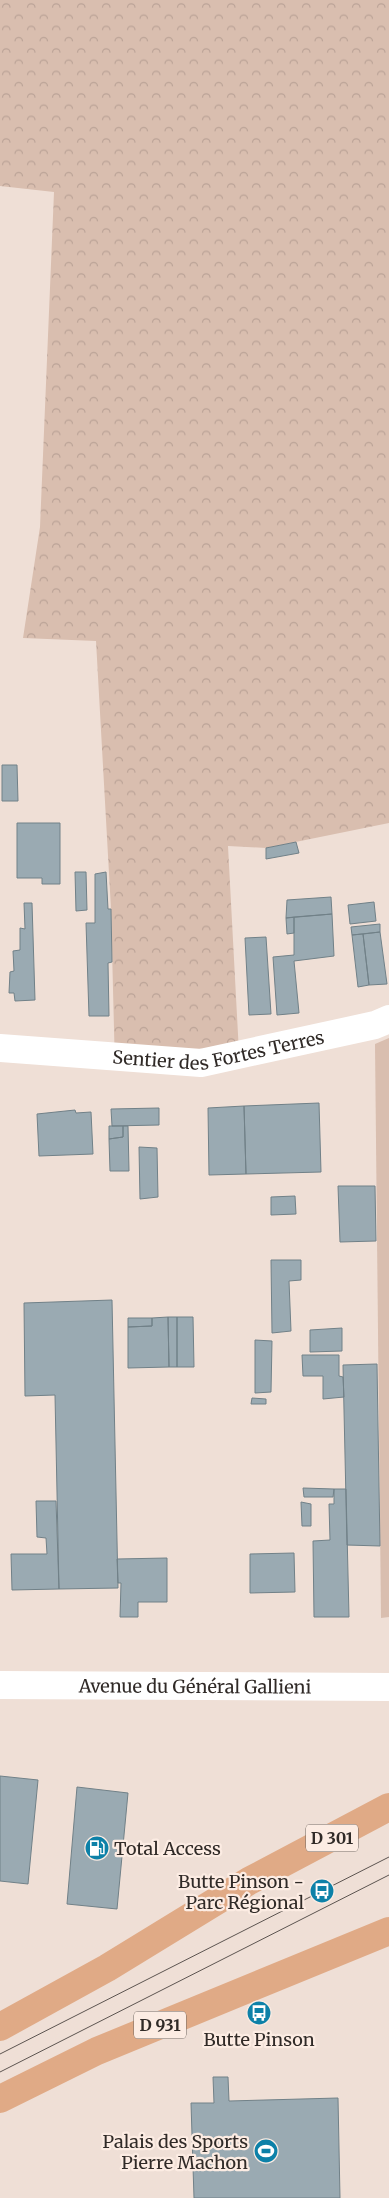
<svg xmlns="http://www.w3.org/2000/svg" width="389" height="2198" font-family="Merriweather,serif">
<defs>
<pattern id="forest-crowns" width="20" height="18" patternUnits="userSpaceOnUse" patternTransform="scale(1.25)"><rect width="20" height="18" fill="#d9beaf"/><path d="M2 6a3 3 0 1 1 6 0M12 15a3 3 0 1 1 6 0" fill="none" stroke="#bba397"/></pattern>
</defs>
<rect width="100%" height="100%" fill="#efdfd6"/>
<path fill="#d9beaf" d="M389 1038V1617L381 1618 375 1044Z"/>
<path fill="url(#forest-crowns)" d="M0 0H389V823L266 848 228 846 239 1053 115 1069 111 909 96 641 23 638 40 527 54 192 0 186Z"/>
<path fill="#9aaab2" stroke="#718188" d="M2 765H17L18 801H2Z
M17 823H60V884H42V878H17Z
M296 842 299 853 266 859V848Z
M75 872H86L87 910 76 911Z
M106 872 108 909H111L112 962 108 963 109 1016H89L86 923H95V874Z
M331 897 332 914 286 918 287 900Z
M374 902 376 921 350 924 348 905Z
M24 903H32L35 1000 15 1001 14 993H9L10 972 14 971 13 951 20 950V928L25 929Z
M332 914 334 956 294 961 299 1013 277 1015 273 957 294 955V917Z
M294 917V933L287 934 286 918Z
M380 924V932L352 935 351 927Z
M380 932 387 984 369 985 363 934Z
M363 934 369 985 358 987 352 935Z
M266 937 271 1014 249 1015 245 938Z
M319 1103 321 1172 246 1174 244 1106Z
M244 1106 246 1174 209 1175 208 1108Z
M159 1108V1125L112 1126 111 1109Z
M75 1110 76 1113 91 1112 93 1154 39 1156 37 1114Z
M109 1126H123V1137L109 1139Z
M123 1126H128L129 1171H110L109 1139 123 1137Z
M139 1147 157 1148 158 1197 140 1199Z
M338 1186H375L376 1241 340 1242Z
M295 1196 296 1214 271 1215V1197Z
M271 1260H301V1280L289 1281 291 1331 272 1333Z
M112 1300 118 1588 59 1589 55 1395 25 1396 24 1303Z
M168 1317H177V1367H169Z
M168 1317 169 1367 128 1368V1327L152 1326V1318Z
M177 1317H193L194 1367H177Z
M128 1318H152V1326L128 1327Z
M342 1328V1351L310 1352V1330Z
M255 1340 272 1341 271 1392 255 1393Z
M302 1355H339V1376L343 1377 344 1397 323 1399V1376H303Z
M377 1364 380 1546 347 1545 343 1365Z
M252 1398 266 1399V1404H251Z
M303 1488 334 1489 333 1497H304Z
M334 1489H346L349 1617H314L313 1541 330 1540 329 1504H334Z
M36 1501H56L59 1589 12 1590 11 1554H47L46 1538 37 1537Z
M301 1502 311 1504V1526H302Z
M294 1553 295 1592 250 1593V1554Z
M167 1558V1602H138V1617H120L121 1583H118L117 1559Z
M0 1776 38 1780 28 1884 0 1881Z
M77 1787 128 1793 117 1909 67 1904Z
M213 2077H228L229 2101 338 2098 340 2198H194L191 2103H214Z"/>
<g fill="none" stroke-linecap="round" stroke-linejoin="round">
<path stroke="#fff" stroke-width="28" id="s1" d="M0 1048 201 1063 375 1025 389 1019"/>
<path stroke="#fff" stroke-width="28" id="s2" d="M0 1685 389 1687"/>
<path stroke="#e0aa86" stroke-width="28" d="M0 2027 107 1968 249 1881 389 1807
M0 2099 97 2051 389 1931"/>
<path stroke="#5c5450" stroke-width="1" d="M0 2054 389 1857
M0 2072 389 1875"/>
</g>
<defs>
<symbol id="fuel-disc" viewBox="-11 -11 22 22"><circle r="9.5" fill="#0d81a8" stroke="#fcece3"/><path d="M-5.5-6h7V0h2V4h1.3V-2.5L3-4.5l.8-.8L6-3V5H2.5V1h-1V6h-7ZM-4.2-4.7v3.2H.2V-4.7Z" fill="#fff"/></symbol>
<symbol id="bus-disc" viewBox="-11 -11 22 22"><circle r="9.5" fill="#0d81a8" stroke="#fcece3"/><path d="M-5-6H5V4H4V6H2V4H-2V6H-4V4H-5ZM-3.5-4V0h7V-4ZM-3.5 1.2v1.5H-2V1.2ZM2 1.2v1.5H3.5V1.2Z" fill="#fff"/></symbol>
<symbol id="stadium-disc" viewBox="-11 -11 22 22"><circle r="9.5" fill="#0d81a8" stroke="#fcece3"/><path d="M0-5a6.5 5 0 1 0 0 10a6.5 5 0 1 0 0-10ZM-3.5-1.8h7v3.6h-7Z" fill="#fff"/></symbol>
</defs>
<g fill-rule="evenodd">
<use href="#fuel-disc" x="83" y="1834" width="28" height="28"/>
<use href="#bus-disc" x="308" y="1877" width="28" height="28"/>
<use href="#bus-disc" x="245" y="1999" width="28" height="28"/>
<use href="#stadium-disc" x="252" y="2137" width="28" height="28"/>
</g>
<g text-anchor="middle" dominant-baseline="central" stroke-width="4.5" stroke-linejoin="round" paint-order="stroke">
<g fill="#fcece3" stroke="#6d645f" stroke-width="1">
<rect x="306" y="1824.5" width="52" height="27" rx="4"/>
<rect x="134" y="2011.5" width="52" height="27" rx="4"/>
</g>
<g font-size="16" font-weight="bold" fill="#302a27">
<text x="332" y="1838">D 301</text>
<text x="160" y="2025">D 931</text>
</g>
<g font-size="18" fill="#302a27" stroke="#fcece3">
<text stroke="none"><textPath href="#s1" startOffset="220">Sentier des Fortes Terres</textPath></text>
<text stroke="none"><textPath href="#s2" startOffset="195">Avenue du Général Gallieni</textPath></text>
</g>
<g font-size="18" fill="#302a27" stroke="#fcece3" text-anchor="end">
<text x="114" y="1848" text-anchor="start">Total Access</text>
<text x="304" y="1881">Butte Pinson -<tspan x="304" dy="21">Parc Régional</tspan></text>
<text x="259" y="2039" text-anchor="middle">Butte Pinson</text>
<text x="248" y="2141">Palais des Sports<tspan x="248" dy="21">Pierre Machon</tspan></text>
</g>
</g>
</svg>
